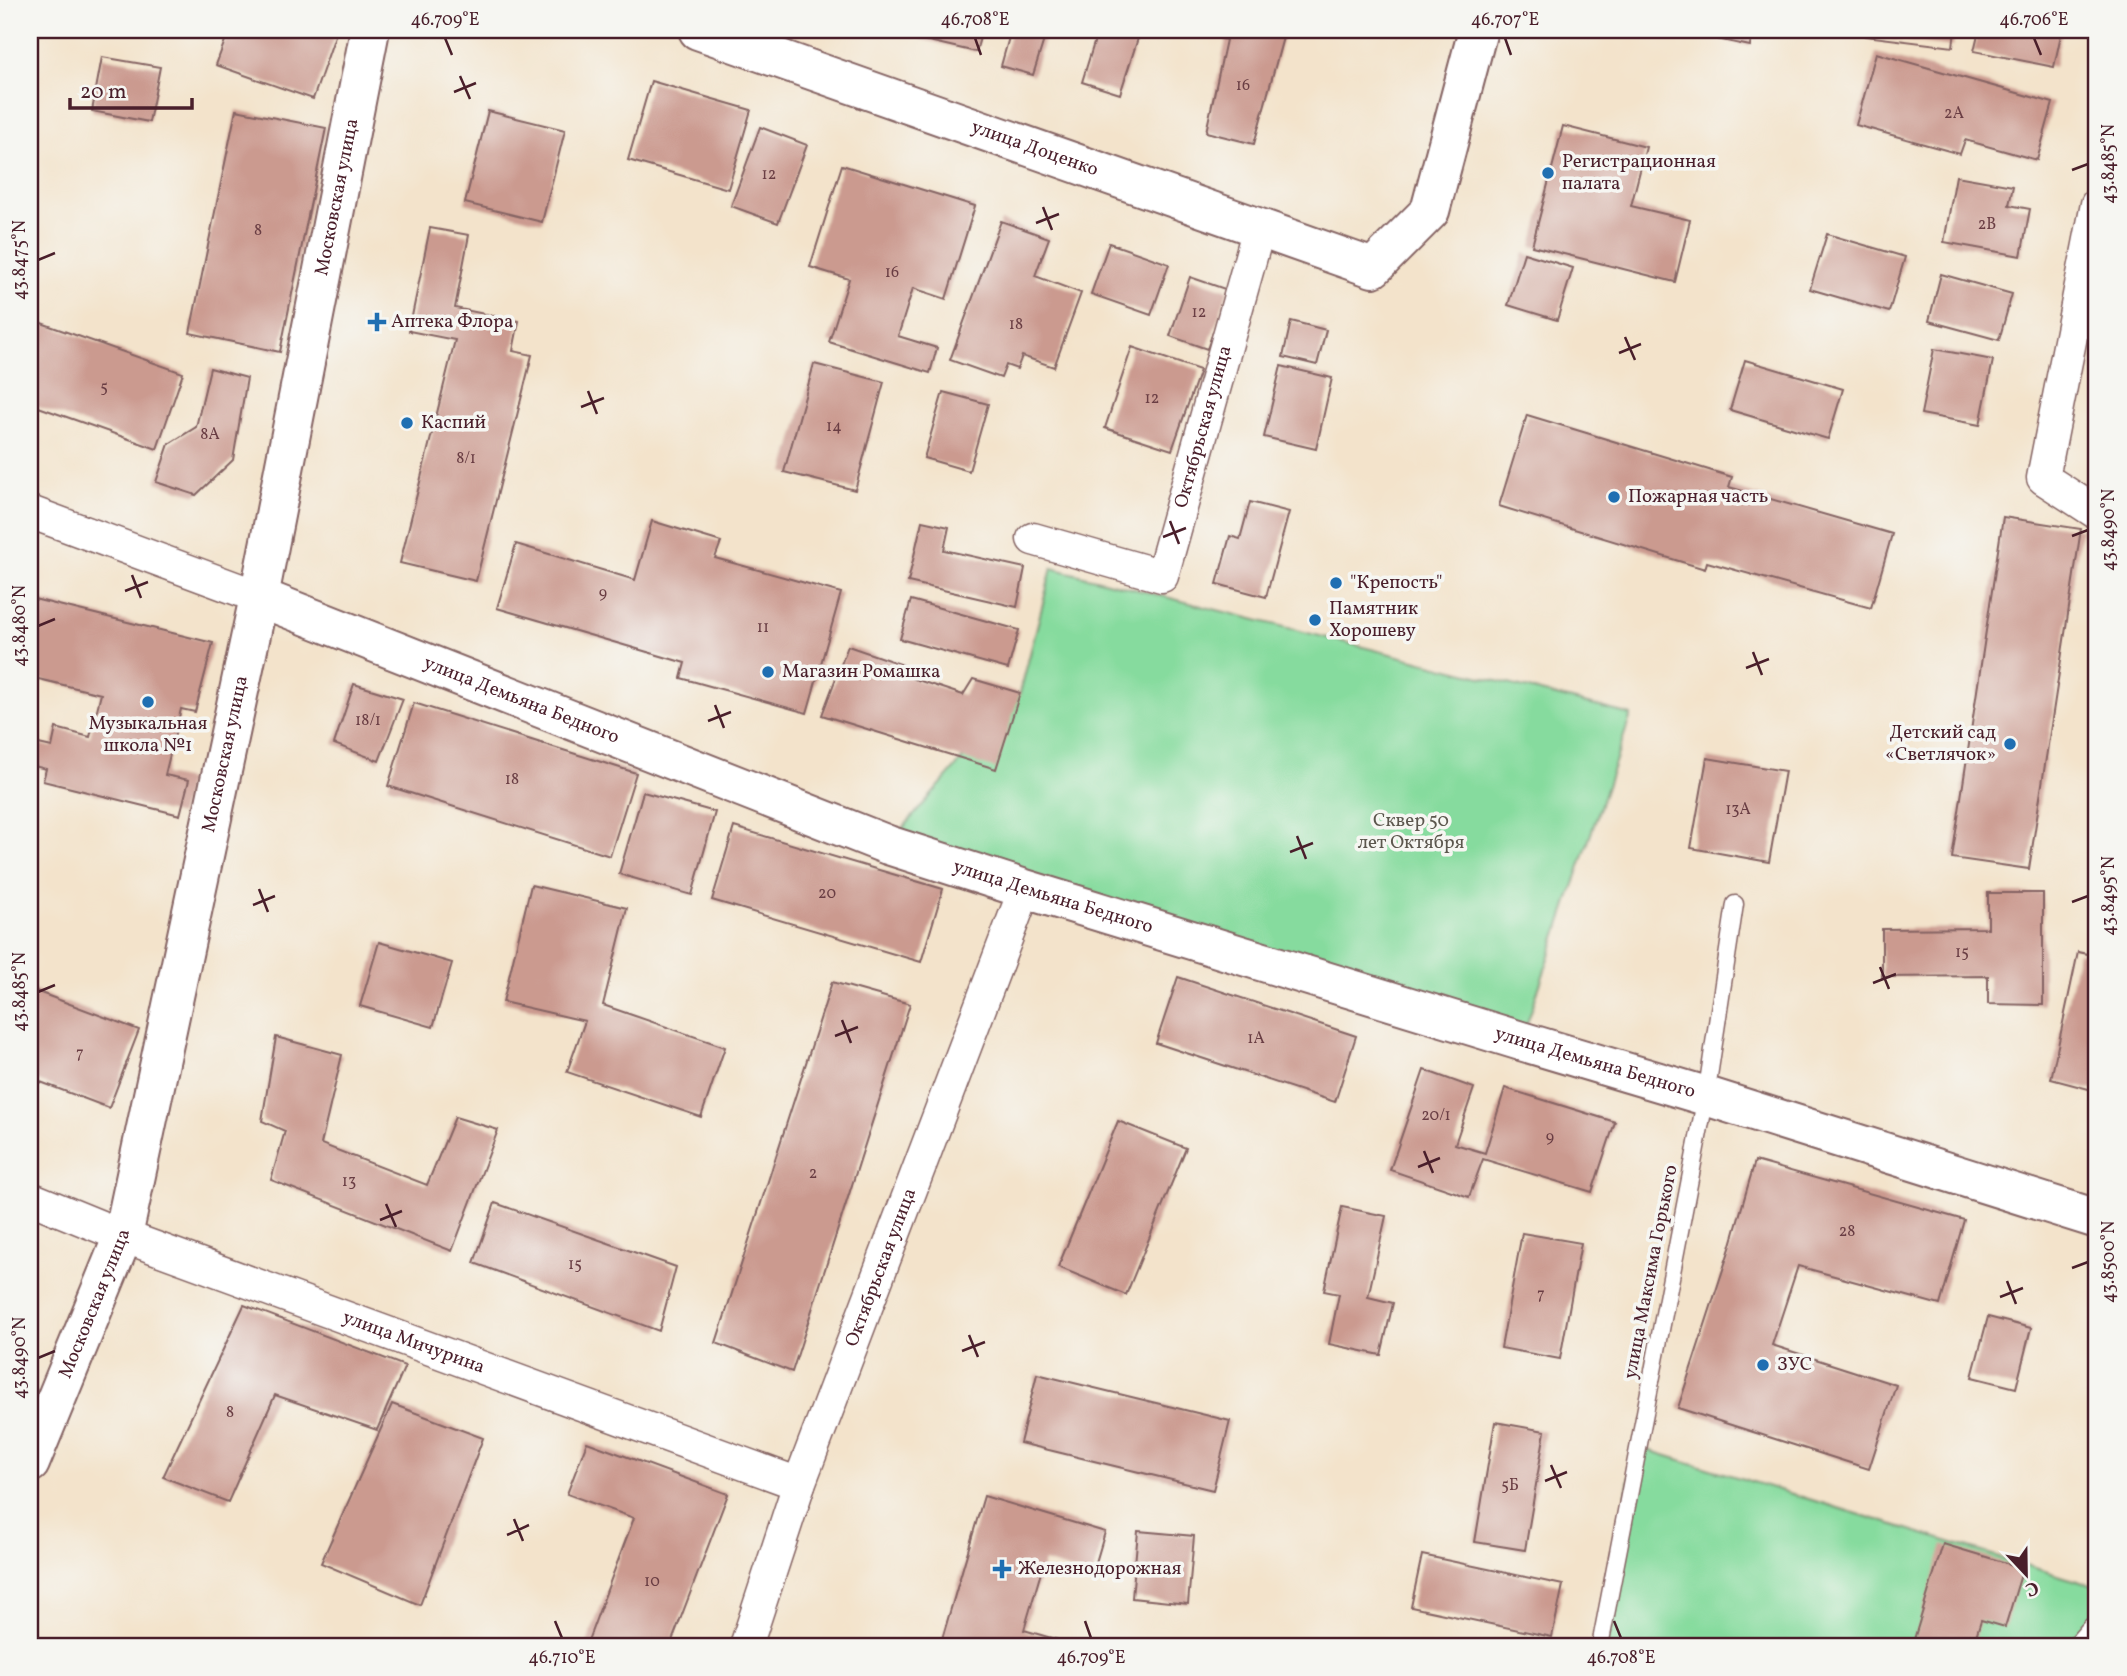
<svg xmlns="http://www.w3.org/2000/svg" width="2127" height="1676" font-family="Vollkorn,serif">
<rect width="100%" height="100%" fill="#f6f6f2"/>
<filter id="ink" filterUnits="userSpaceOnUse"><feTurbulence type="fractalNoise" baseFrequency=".0143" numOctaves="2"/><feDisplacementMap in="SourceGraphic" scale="14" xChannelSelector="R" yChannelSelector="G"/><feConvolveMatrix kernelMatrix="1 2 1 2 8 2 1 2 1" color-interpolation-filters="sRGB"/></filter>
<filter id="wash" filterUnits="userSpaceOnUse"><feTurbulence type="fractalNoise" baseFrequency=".00686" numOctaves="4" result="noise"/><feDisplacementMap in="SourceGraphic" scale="28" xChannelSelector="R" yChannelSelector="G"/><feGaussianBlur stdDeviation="1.57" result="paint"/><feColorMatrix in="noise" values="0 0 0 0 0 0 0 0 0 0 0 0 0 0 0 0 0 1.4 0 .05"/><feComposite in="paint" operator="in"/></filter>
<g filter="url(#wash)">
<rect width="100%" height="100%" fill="#f3e3cb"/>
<path fill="#86db9e" stroke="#687d64" stroke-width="2" d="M1052 568 1631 715 1521 1041 888 845 1020 693Z
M1635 1446 2097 1587V1646H1599Z"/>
<g id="blocks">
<path fill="#cb9a8f" d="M229 30H337L313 99 216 65Z
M922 30H982L976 52 920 39Z
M1011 30H1047L1033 75 1001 66Z
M1098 30H1123L1139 35 1120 94 1082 82Z
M1197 30H1285L1254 144 1206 132 1226 40Z
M1719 30H1753L1750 46 1717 39Z
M1866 30H1955L1953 47 1865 36Z
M1979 30H2062L2054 67 1974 51Z
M1876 53 2053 103 2037 160 1965 140 1960 154 1856 125Z
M102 57 160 67 149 122 92 111Z
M651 81 751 110 728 189 628 160Z
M236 110 326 128 280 352 190 333Z
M488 111 565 130 542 222 465 203Z
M1563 126 1646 147 1631 206 1690 220 1675 282 1532 246Z
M760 127 807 145 778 223 731 206Z
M842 165 975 206 946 299 913 288 898 336 937 348 930 373 829 342 849 279 810 267Z
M1956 176 2013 186 2009 205 2030 209 2021 256 1944 242Z
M1001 221 1049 238 1035 276 1081 293 1054 367 1022 356 1017 369 1006 365 1001 378 950 360Z
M430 228 469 235 455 308 519 321 513 351 532 355 476 581 400 563 455 340 409 331Z
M1827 234 1905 257 1889 312 1810 289Z
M1109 243 1169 264 1151 315 1091 294Z
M1524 253 1573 268 1557 320 1508 305Z
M1941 274 2012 294 1999 340 1929 321Z
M1190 277 1228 290 1207 349 1170 336Z
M30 319 183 373 157 449 30 404Z
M1291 321 1326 330 1317 365 1283 357Z
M1132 347 1200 370 1172 450 1105 428Z
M1934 349 1993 360 1980 425 1921 414Z
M1745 360 1843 389 1828 439 1730 410Z
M814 364 884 382 855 490 784 472Z
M1281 366 1332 378 1316 449 1264 437Z
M210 368 247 378 233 460 196 495 156 482 169 444 196 427Z
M943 392 988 404 969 471 924 458Z
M1527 415 1732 477 1729 487 1892 534 1871 608 1707 562 1705 569 1499 506Z
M1250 502 1289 512 1266 597 1217 584 1230 536 1240 539Z
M2003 517 2081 529 2029 869 1952 858Z
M652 521 721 542 715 558 841 593 807 713 681 678 685 663 497 608 516 544 635 580Z
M922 521 949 527 944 550 1025 568 1017 607 908 582Z
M30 598 213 643 195 712 181 709 165 775 189 780 180 815 43 781 46 769 30 765V742L52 747 56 728 90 737 101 694 30 677Z
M911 600 1019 630 1008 669 900 639Z
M848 646 909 667 905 676 963 695 973 679 1020 693 996 769 822 715Z
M354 684 403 699 379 761 334 744Z
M414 703 636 773 610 856 388 786Z
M1707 758 1785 771 1769 862 1691 848Z
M643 792 715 812 692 895 619 874Z
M734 827 943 889 921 962 712 900Z
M531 885 627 908 603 1005 725 1047 701 1117 567 1072 585 1021 503 1002Z
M1988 893H2043V1005L1988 1004V976L1882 977V929L1988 928Z
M379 942 452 963 433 1027 360 1006Z
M2078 952 2097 956 2096 1091 2051 1079Z
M1178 977 1356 1036 1335 1102 1156 1043Z
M832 982 910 1004 792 1372 716 1343Z
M30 989 139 1030 109 1108 30 1078Z
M276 1037 342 1055 321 1144 427 1185 455 1117 498 1130 452 1251 271 1180 285 1131 262 1121Z
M1424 1070 1474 1088 1455 1144 1485 1153 1505 1088 1615 1122 1592 1192 1483 1159 1469 1197 1390 1170Z
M1118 1121 1186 1148 1126 1295 1058 1267Z
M1755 1161 1964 1220 1940 1305 1798 1266 1772 1345 1896 1385 1869 1469 1678 1408 1731 1245Z
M495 1203 676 1267 659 1331 474 1263Z
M1342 1207 1386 1216 1368 1297 1393 1303 1381 1355 1329 1344 1339 1294 1324 1291Z
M1522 1233 1581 1243 1560 1359 1501 1348Z
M244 1305 405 1366 377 1430 275 1395 228 1502 163 1477Z
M1988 1317 2031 1328 2016 1388 1972 1377Z
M2097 1343V1373L2088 1371Z
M1037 1374 1230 1421 1213 1490 1020 1443Z
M392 1404 483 1438 420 1605 321 1563Z
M1495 1422 1545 1431 1525 1550 1475 1542Z
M587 1442 728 1494 670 1646H586L634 1518 567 1494Z
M984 1496 1105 1532 1092 1576 1044 1562 1024 1630 1065 1642 1064 1646H940Z
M1138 1531 1194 1536 1188 1604 1132 1598Z
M1943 1544 2023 1568 2005 1627 1981 1620 1973 1646H1912Z
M1422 1555 1563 1585 1552 1637 1411 1607Z"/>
</g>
</g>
<g filter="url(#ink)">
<use href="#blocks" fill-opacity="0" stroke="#856463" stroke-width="2"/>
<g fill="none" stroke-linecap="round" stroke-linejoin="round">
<defs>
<path id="lane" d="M1600 1646 1706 1096 1735 904"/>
<g id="street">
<path d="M2097 204 2043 478 2097 513"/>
<path d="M30 512 259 597"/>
<path id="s1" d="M1033 539 1162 576 1259 228"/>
<path id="s2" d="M30 1198 123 1236 799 1484"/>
<path id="s3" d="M746 1646 799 1484 1025 889"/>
<path d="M2085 1646 2097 1632"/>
</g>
<g id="secondary">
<path id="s4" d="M259 597 888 845 1025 889 1521 1041 1706 1096 2097 1219"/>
<path id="s5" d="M30 1463 123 1236 259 597 370 30"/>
</g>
<g id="primary">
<path id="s6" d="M698 30 1373 268 1430 211 1478 30"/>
</g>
</defs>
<use href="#lane" stroke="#856463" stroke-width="19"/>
<use href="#street" stroke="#856463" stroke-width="35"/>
<use href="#secondary" stroke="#856463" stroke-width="42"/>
<use href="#primary" stroke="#856463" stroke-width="42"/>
<use href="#lane" stroke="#fff" stroke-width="16"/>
<use href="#street" stroke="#fff" stroke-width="32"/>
<use href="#secondary" stroke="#fff" stroke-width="38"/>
<use href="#primary" stroke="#fff" stroke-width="38"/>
</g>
</g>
<path fill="none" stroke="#4a1f2b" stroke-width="2.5" d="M445 38 452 55M975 38 981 55M1505 38 1511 55M2034 38 2041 55M460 76 470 99M454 92 476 83M2072 170 2088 164M1043 207 1052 230M1036 223 1059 214M38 260 55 253M1625 337 1635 360M1619 353 1641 344M588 391 597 414M581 407 604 398M1170 521 1179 544M2072 536 2088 530M1163 537 1186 528M132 575 141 598M125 591 148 582M38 626 55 619M1753 652 1762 675M1746 668 1769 659M715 705 724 728M708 721 731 712M1297 836 1306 859M1290 852 1313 843M259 889 268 912M2072 902 2088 896M253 905 275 896M1880 967 1889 989M1873 983 1896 974M38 992 55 985M842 1020 851 1043M835 1036 858 1027M1424 1151 1433 1173M1418 1167 1440 1158M386 1204 396 1227M380 1220 402 1211M2072 1268 2088 1262M2007 1281 2016 1304M2000 1297 2023 1288M969 1335 978 1357M962 1351 985 1342M38 1358 55 1351M1551 1465 1561 1488M1545 1481 1567 1472M514 1519 523 1541M507 1535 529 1525M555 1621 562 1638M1085 1621 1091 1638M1614 1621 1621 1638"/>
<g fill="#1f6fb2" stroke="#f6f6f2" stroke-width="2.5">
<circle cx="1548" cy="173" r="7"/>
<path d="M373.5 311.5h7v7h7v7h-7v7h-7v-7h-7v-7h7z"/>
<circle cx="407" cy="423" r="7"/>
<circle cx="1614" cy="497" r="7"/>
<circle cx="1336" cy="583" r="7"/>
<circle cx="1315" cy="620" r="7"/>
<circle cx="768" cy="672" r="7"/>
<circle cx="148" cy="702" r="7"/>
<circle cx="2010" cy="744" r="7"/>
<circle cx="1763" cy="1365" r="7"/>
<path d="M998.5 1558.5h7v7h7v7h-7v7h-7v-7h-7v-7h7z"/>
</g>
<g text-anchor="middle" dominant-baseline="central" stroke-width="7" stroke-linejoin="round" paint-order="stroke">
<g font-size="16" fill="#6a3e44">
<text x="1243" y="86">16</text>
<text x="1954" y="114">2А</text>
<text x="769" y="175">12</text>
<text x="1987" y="225">2В</text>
<text x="258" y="231">8</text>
<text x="892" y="273">16</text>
<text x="1199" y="313">12</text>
<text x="1016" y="325">18</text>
<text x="104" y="388">5</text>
<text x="1152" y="399">12</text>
<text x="834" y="427">14</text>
<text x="210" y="435">8А</text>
<text x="466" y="459">8/1</text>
<text x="603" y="594">9</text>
<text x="763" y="628">11</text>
<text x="368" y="721">18/1</text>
<text x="512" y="780">18</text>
<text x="1738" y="810">13А</text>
<text x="827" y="894">20</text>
<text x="1962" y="953">15</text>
<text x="1256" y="1039">1А</text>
<text x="80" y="1054">7</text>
<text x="1436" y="1116">20/1</text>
<text x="1550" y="1138">9</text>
<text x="813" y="1174">2</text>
<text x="349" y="1182">13</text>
<text x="1847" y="1232">28</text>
<text x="575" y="1265">15</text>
<text x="1541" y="1295">7</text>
<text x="230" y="1413">8</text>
<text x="1510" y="1486">5Б</text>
<text x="652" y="1582">10</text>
</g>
<g font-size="19" fill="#4a1f2b" stroke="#f6f6f2">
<text stroke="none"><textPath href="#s6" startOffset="357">улица Доценко</textPath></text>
<text stroke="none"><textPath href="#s5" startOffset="1306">Московская улица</textPath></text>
<text stroke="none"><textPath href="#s1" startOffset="289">Октябрьская улица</textPath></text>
<text stroke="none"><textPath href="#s4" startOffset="282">улица Демьяна Бедного</textPath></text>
<text stroke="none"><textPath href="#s5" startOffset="738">Московская улица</textPath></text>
<text stroke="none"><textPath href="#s4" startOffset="849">улица Демьяна Бедного</textPath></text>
<text stroke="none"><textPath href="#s4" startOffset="1416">улица Демьяна Бедного</textPath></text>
<text stroke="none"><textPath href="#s3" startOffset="402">Октябрьская улица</textPath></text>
<text transform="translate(1651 1272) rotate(-79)">улица Максима Горького</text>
<text stroke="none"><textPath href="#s5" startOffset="172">Московская улица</textPath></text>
<text stroke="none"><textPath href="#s2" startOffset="410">улица Мичурина</textPath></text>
</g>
<g font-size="19" fill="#4a1f2b" stroke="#f6f6f2" text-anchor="start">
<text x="1562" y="162">Регистрационная<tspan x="1562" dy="22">палата</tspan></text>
<text x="391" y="322">Аптека Флора</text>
<text x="421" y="423">Каспий</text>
<text x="1628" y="497">Пожарная часть</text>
<text x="1350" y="583">"Крепость"</text>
<text x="1329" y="609">Памятник<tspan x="1329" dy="22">Хорошеву</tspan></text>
<text x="782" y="672">Магазин Ромашка</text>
<text x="148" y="724" text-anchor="middle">Музыкальная<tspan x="148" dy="22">школа №1</tspan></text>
<text x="1996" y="733" text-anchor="end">Детский сад<tspan x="1996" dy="22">«Светлячок»</tspan></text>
<text x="1777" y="1365">ЗУС</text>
<text x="1018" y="1569">Железнодорожная</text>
</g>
<g font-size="19" fill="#5c574e" stroke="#f6f6f2">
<text x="1411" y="821">Сквер 50<tspan x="1411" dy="22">лет Октября</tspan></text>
</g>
</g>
<rect width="2127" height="1676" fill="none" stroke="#f6f6f2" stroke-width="77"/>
<g transform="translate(2026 1574) rotate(158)" stroke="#f6f6f2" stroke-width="5" paint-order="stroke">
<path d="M0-5L12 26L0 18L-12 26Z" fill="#4a1f2b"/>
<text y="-10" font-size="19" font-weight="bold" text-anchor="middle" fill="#4a1f2b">С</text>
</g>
<path d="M70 98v10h122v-10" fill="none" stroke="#4a1f2b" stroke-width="3.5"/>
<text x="80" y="98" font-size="21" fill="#4a1f2b" stroke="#f6f6f2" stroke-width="5" paint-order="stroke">20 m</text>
<rect x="38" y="38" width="2050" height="1600" fill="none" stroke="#4a1f2b" stroke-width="2.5"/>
<g font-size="18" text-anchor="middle" fill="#4a1f2b">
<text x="445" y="25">46.709°E</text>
<text x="975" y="25">46.708°E</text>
<text x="1505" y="25">46.707°E</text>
<text x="2034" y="25">46.706°E</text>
<text transform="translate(2108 164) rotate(-90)" y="6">43.8485°N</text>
<text transform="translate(19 260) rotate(-90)" y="6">43.8475°N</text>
<text transform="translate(2108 530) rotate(-90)" y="6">43.8490°N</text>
<text transform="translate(19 626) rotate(-90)" y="6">43.8480°N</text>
<text transform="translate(2108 896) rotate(-90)" y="6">43.8495°N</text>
<text transform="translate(19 992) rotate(-90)" y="6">43.8485°N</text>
<text transform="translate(2108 1262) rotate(-90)" y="6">43.8500°N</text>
<text transform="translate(19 1358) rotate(-90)" y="6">43.8490°N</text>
<text x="562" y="1663">46.710°E</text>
<text x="1091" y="1663">46.709°E</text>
<text x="1621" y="1663">46.708°E</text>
</g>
</svg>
